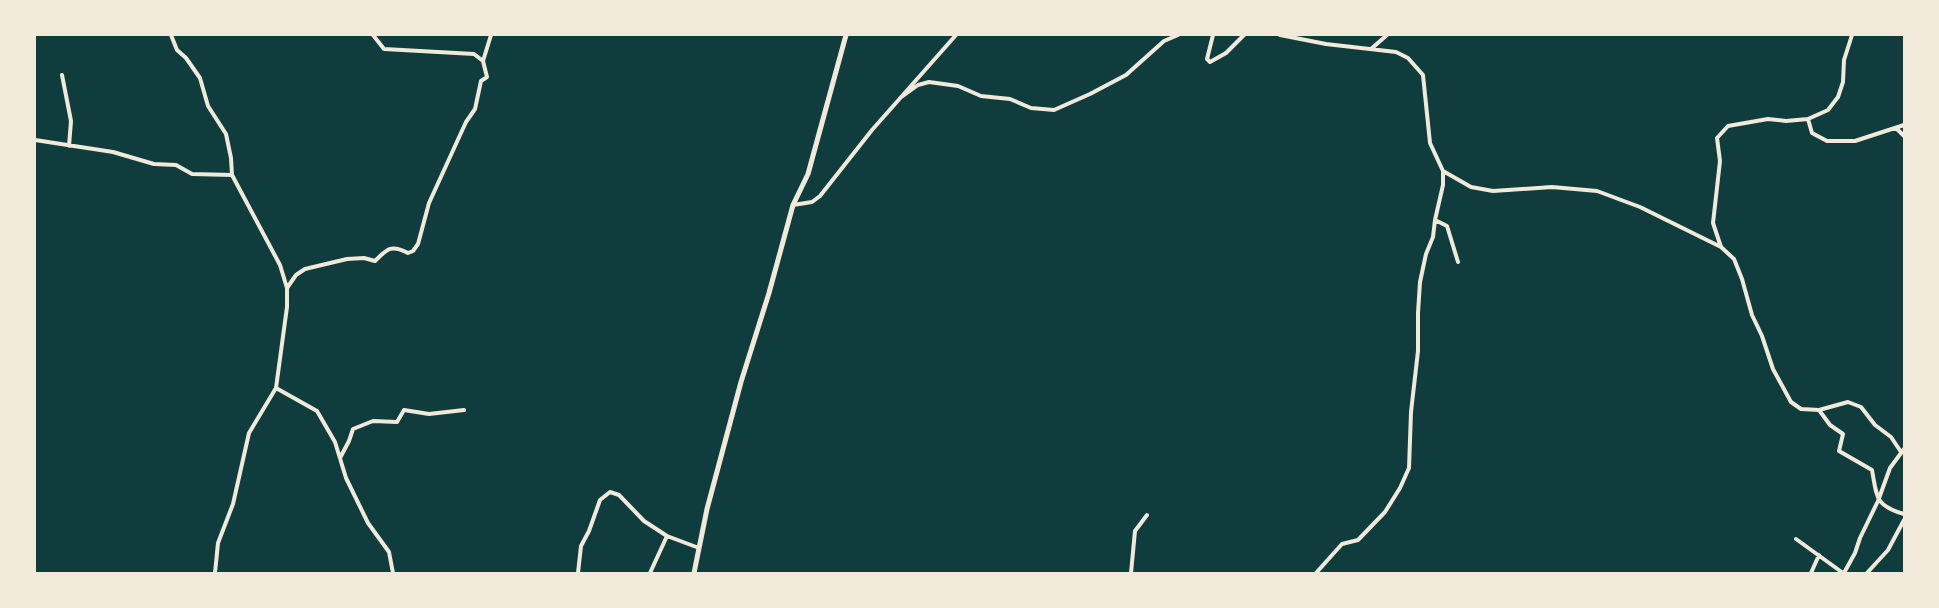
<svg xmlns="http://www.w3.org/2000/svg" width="1939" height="608" font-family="Cabin,sans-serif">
<rect width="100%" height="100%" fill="#0f3d3e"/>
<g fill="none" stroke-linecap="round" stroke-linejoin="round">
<path stroke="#f1e9da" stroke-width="4" d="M171 35 177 50 186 58 200 78 208 106 226 134 231 158 232 175 280 265 287 288V307L276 388 249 433 233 504 218 543 215 573
M373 35 384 49 474 54 483 61
M1213 35 1207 59 1210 62 1226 53 1244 35
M1280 35 1326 44 1396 52 1408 58 1423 75 1430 143 1443 171 1471 187 1493 191 1552 187 1597 191 1640 207 1721 247
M1852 35 1844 60 1843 82 1838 97 1828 110 1808 119 1786 121 1768 119 1728 126 1717 138 1720 161 1713 223 1721 247 1734 259 1742 279 1752 315 1762 336 1773 369 1791 402 1801 409 1819 410 1848 402 1861 407 1875 425 1891 437 1901 452
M1371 49 1387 35
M62 75 71 121 69 146
M900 98 918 85 929 82 958 86 981 96 1010 99 1031 108 1054 110 1090 94 1126 75 1164 41 1178 35
M1808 119 1812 133 1827 141H1855L1904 125
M1896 128 1904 136
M35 140 113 152 154 164 176 165 192 174 232 175
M1443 171V185L1435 220 1447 226 1458 262
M793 205 812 202 820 196 872 130 956 35
M287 288 296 275 305 269 347 259 364 258 375 261C387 249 391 244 408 253L413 251 418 244 429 203 466 122 475 109 481 81 487 77 483 61 491 35
M276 388 317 411 335 442 346 478 368 523 389 552 393 573
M1819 410 1830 425 1843 434 1839 451 1872 470C1877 497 1875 506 1904 514
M340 458 349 441 353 429 373 421 397 422 404 410 429 414 464 410
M1796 539 1843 573
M578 573 581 546 589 531 600 500 610 492 619 495 644 521 667 536 699 548
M650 573 667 536
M1131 573 1135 531 1147 515
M1316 573 1342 544 1358 540 1385 512 1400 488 1409 468 1411 412 1418 351V313L1420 282 1426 254 1433 237 1435 220
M1811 573 1819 555
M1844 573 1855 553 1860 538 1878 501 1890 468 1904 449
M1867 573 1888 550 1904 520"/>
<path stroke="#f1e9da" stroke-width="5" d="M694 573 707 509 741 382 769 293 793 205 808 174 846 35"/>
</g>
<rect width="1939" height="608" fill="none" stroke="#f1e9da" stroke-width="72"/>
</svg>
